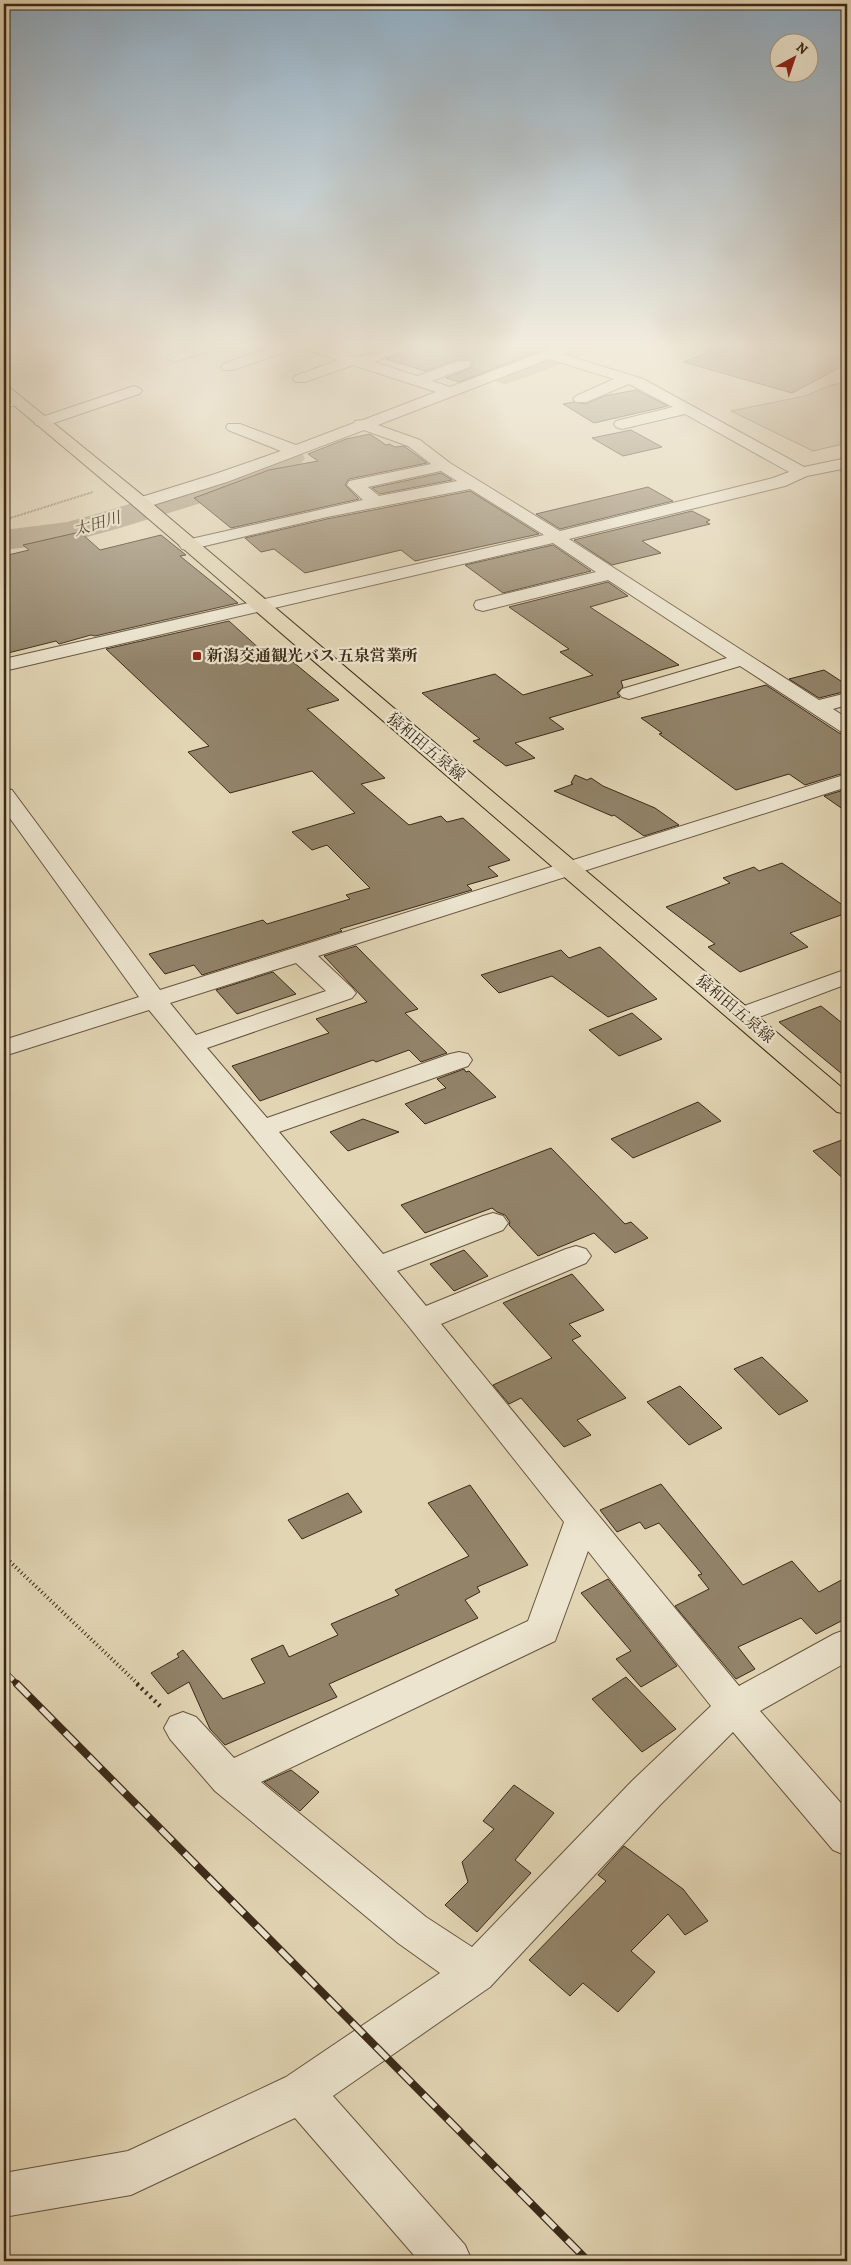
<svg xmlns="http://www.w3.org/2000/svg" width="851" height="2265" font-family="Alegreya,'Noto Serif JP',serif">
<rect width="100%" height="100%" fill="#e2d5b4"/>
<filter id="stains"><feTurbulence type="fractalNoise" baseFrequency=".004" numOctaves="4"/><feColorMatrix values="0 0 0 0 .2 0 0 0 0 .09 0 0 0 0 .02 0 0 0 .5 -.17"/></filter>
<radialGradient id="worn" r=".72"><stop offset=".6" stop-color="#630" stop-opacity="0"/><stop offset="1" stop-color="#630" stop-opacity=".3"/></radialGradient>
<path fill="#c6b899" stroke="#807158" d="M847 381V443L813 451 731 411 805 396 829 386Z"/>
<g fill="none" stroke-linecap="round" stroke-linejoin="round">
<path fill="#a99b7f" fill-rule="evenodd" d="M556 347H594L590 353 515 381 505 384 495 381 491 375 495 369Z
M289 449 300 451 305 458 300 465 198 504 120 528 69 542 4 550V530L67 522 96 514 176 490Z"/>
</g>
<path fill="#928369" stroke="#3b2a18" d="M409 347H547V348L459 382 446 378 471 368 473 363 469 359H458L425 371 386 359 406 352Z
M721 347H847V364L792 393 683 362Z
M636 390 668 406 594 423 563 404 574 402 586 404 604 396Z
M631 430 662 447 623 456 592 438Z
M370 434 386 445 389 444 395 447 404 446 427 463 349 479 345 485 359 499 231 528 194 498 269 470 318 461 308 454 346 439Z
M441 473 452 480 380 494 372 488Z
M648 487 673 501 560 529 536 514Z
M470 491 539 534 415 561 401 550 305 573 274 549 261 552 245 538 327 519Z
M692 511 710 520 706 522 710 524 642 541 661 553 612 565 574 540Z
M80 532 100 550 161 535 186 555 180 556 238 603 95 636 91 635 59 644 56 641 4 654V556L29 550 23 545Z
M553 545 591 571 503 593 465 565Z
M608 582 628 596 590 607 679 665 621 681 623 687 617 693 620 697 549 718 564 729 515 743 535 758 506 766 473 741 480 739 422 693 495 674 523 695 593 675 560 652 569 649 509 607Z
M229 621 273 661 287 657 339 700 307 709 385 778 361 784 409 825 441 816 447 822 463 818 510 860 488 867 498 876 467 885 472 890 340 929 342 931 202 975 194 965 165 974 149 954 263 920 267 924 350 899 346 895 370 888 327 845 312 850 292 832 355 813 312 771 230 793 188 752 209 746 106 649Z
M824 670 847 685V691L819 698 789 679Z
M766 685 839 733 847 735V772L805 785 789 774 736 790 659 734 662 733 641 718Z
M575 775 587 780 591 778 603 786 655 808 679 825 644 836 614 815 612 816 554 791 573 784 571 783Z
M847 789V812L824 796Z
M782 863 847 908V913L790 933 808 947 740 972 708 947 715 944 666 907 730 883 723 878 754 867 759 871Z
M356 946 418 1009 405 1013 447 1053 421 1062 409 1050 376 1062 373 1060 260 1101 232 1066 329 1033 316 1019 367 1002 324 956Z
M600 947 657 999 608 1017 552 976 499 993 481 975 561 950 569 958Z
M273 972 296 994 237 1014 216 990Z
M821 1006 847 1027V1078L779 1022Z
M632 1013 662 1039 619 1056 589 1030Z
M464 1069 466 1072 469 1071 496 1097 425 1124 405 1104 446 1088 437 1079Z
M698 1102 721 1121 633 1158 611 1139Z
M363 1119 399 1132 348 1151 330 1132Z
M847 1138V1182L813 1151Z
M551 1148 625 1224 631 1222 648 1238 615 1253 594 1233 538 1256 509 1225 510 1222 505 1215 497 1212 492 1208 425 1233 401 1205Z
M464 1250 488 1276 454 1291 430 1264Z
M572 1274 604 1310 569 1324 581 1336 572 1340 626 1398 577 1420 591 1435 564 1447 521 1398 509 1404 493 1385 552 1358 503 1303Z
M762 1357 808 1401 779 1415 734 1369Z
M680 1386 722 1428 689 1445 647 1402Z
M661 1484 743 1585 792 1561 819 1592 847 1577V1618L816 1634 801 1618 738 1647 755 1669 736 1679 675 1606 709 1589 698 1575 702 1574 659 1523 645 1529 640 1522 617 1532 600 1510Z
M470 1485 528 1565 477 1587 480 1592 465 1600 478 1618 329 1684 337 1697 225 1745 210 1729 189 1682 168 1694 151 1673 179 1657 177 1654 183 1650 223 1699 265 1683 251 1659 283 1645 289 1657 338 1635 331 1624 399 1595 395 1590 469 1556 428 1503Z
M348 1493 362 1512 302 1539 288 1520Z
M608 1579 677 1666 641 1687 616 1659 631 1651 581 1593Z
M626 1677 676 1729 642 1752 592 1699Z
M291 1770 319 1792 300 1811 264 1782Z
M514 1785 554 1813 515 1860 531 1873 477 1932 445 1905 468 1882 462 1862 494 1829 483 1821Z
M624 1846 683 1889 708 1921 685 1935 668 1914 631 1951 655 1972 618 2012 583 1983 570 1996 529 1960 606 1881 598 1875Z"/>
<g fill="none" stroke-linecap="round" stroke-linejoin="round">
<defs>
<path id="minor" d="M193 347H213L211 350 174 362 167 358 169 355Z
M272 347H292L290 350 233 370H223L221 367 223 364Z
M305 347H325L359 357 388 347H407L405 350 374 362 417 376 459 361H469L471 364 469 367 432 381 450 387 555 347H574L572 350 562 354 643 379 804 467 847 458V468L807 476 785 486 569 539 819 700 847 693V705L833 709 847 718V733L840 731 740 666 636 697 629 699 622 697 619 693 622 689 727 658 608 580 483 611 476 609 474 605 476 601 596 572 553 543 4 671V659L544 535 470 489 327 517 188 550 182 549 179 545 182 541 363 500 347 485 349 481 431 464 408 446 364 430 227 482 147 507H135L132 503 135 499 215 474 281 451 228 430 226 427 228 424H240L296 445 354 423 355 421 363 420 436 392 353 365 305 382H295L293 379 295 376 338 360 307 350ZM549 359 614 379 576 396 573 399 576 402H586L629 384 673 407 616 421 614 424 616 427 622 429 685 414 789 472 773 478 560 531 450 463 420 440 378 425ZM441 471 457 481 379 496 368 487Z
M134 386 139 388 142 391 139 394 48 425H36L34 422 36 419Z
M16 396 21 398 24 401 21 404 4 408V398Z
M847 774V787L318 956 352 988 356 993 352 998 207 1048 267 1118 450 1054 459 1052 468 1054 472 1060 468 1066 279 1132 383 1254 483 1216 493 1213 503 1216 508 1223 503 1230 397 1271 426 1306 566 1249 576 1246 586 1249 591 1256 586 1263 441 1324 739 1686 834 1634 847 1629V1662L760 1711 847 1810V1856L833 1850 733 1732 660 1805 490 1987 333 2096 465 2245 472 2261H419L295 2118 131 2195 4 2217V2173L128 2151 286 2077 440 1973 398 1943 215 1791 170 1739 164 1728 170 1717 183 1712 196 1717 234 1758 528 1621 564 1522 410 1328 149 1010 4 1056V1040L139 997 4 810V788L12 790 160 990ZM296 963 326 991 196 1035 170 1003ZM588 1551 711 1706 632 1781 472 1947 426 1917 261 1782 555 1641Z
M847 969V984L751 1020 742 1023 733 1020 729 1015 733 1010Z"/>
<path id="major" d="M4 386 9 387 147 499 847 1092V1114L837 1112 135 507 4 397Z"/>
</defs>
<use href="#minor" stroke="#65553f" stroke-width="2"/>
<use href="#major" stroke="#3b2a18" stroke-width="2"/>
<path stroke="#3b2a18" stroke-width="2" stroke-dasharray="0.5 1" stroke-linecap="butt" d="M4 520 93 492"/>
<path stroke="#3b2a18" stroke-width="4" stroke-dasharray="1 3" stroke-linecap="butt" d="M4 1556 139 1685"/>
<path stroke="#3b2a18" stroke-width="4.5" stroke-dasharray="2 4" stroke-linecap="butt" d="M137 1684 160 1706"/>
<use href="#minor" fill="#ece4ce" fill-rule="evenodd"/>
<use href="#major" fill="#e2d5b4" fill-rule="evenodd"/>
<defs>
<path id="rail-far1" d="M4 1671 18 1685"/>
<path id="rail" d="M17 1684 588 2261"/>
</defs>
<use href="#rail-far1" stroke="#3b2a18" stroke-width="6"/>
<use href="#rail" stroke="#3b2a18" stroke-width="8"/>
<use href="#rail-far1" stroke="#ece4ce" stroke-width="4.5" stroke-dasharray="13" stroke-linecap="butt"/>
<use href="#rail" stroke="#ece4ce" stroke-width="5.5" stroke-dasharray="17" stroke-linecap="butt"/>
</g>
<linearGradient id="sky" x2="0" y2="1"><stop stop-color="#8faabe"/><stop offset="0.52" stop-color="#f2ecdd"/><stop offset="1" stop-color="#f2ecdd" stop-opacity="0"/></linearGradient>
<rect width="851" height="664" fill="url(#sky)"/>
<rect fill="#8f2418" stroke="#ece4ce" stroke-width="2" x="192" y="651" width="10" height="10" rx="2.5"/>
<g text-anchor="middle" dominant-baseline="central" stroke-width="4.5" stroke-linejoin="round" paint-order="stroke">
<g font-size="16" font-style="italic" fill="#5c4c37" stroke="#ece4ce">
<text transform="translate(97 524) rotate(-16)">太田川</text>
</g>
<g font-size="16" font-weight="bold" fill="#3b2a18" stroke="#ece4ce" text-anchor="start">
<text x="207" y="656">新潟交通観光バス 五泉営業所</text>
</g>
<g font-size="16" fill="#3b2a18" stroke="#ece4ce">
<text transform="translate(426 747) rotate(40)">猿和田五泉線</text>
<text transform="translate(735 1009) rotate(40)">猿和田五泉線</text>
</g>
</g>
<rect width="851" height="2265" fill="none" stroke="#e2d5b4" stroke-width="20"/>
<rect x="5" y="5" width="841" height="2255" fill="none" stroke="#3b2a18" stroke-width="2.5"/>
<rect x="10" y="10" width="831" height="2245" fill="none" stroke="#3b2a18"/>
<g transform="translate(794 58) rotate(40)"><circle r="24" fill="#ece4ce" stroke="#a59a85"/>
<path d="M0-4L9 19L0 12L-9 19Z" fill="#8f2418"/>
<text y="-8" font-size="14" font-weight="bold" text-anchor="middle" fill="#3b2a18">N</text>
</g>
<rect width="100%" height="100%" filter="url(#stains)"/>
<rect width="100%" height="100%" fill="url(#worn)"/>
</svg>
